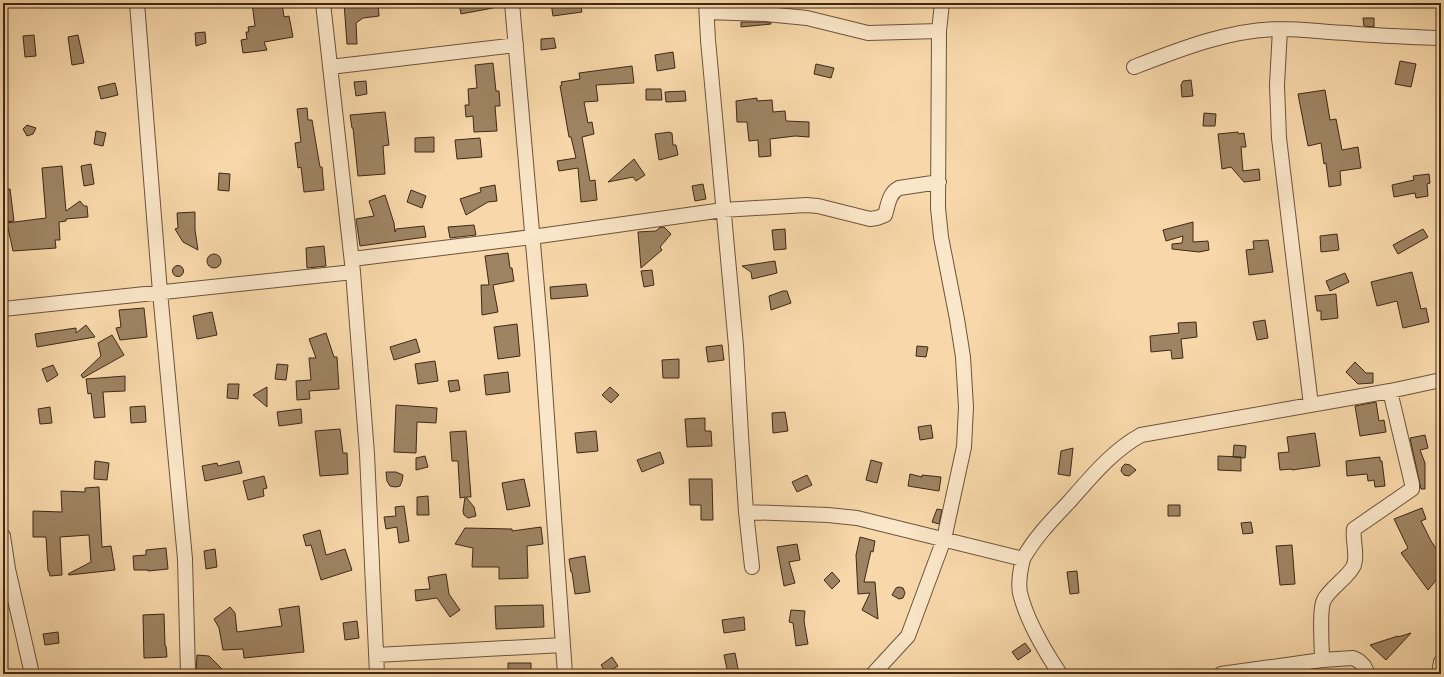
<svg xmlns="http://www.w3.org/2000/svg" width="1444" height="677" font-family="'Libre Caslon Text',serif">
<rect width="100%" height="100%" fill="#f8d8aa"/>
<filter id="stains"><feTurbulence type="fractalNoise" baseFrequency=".005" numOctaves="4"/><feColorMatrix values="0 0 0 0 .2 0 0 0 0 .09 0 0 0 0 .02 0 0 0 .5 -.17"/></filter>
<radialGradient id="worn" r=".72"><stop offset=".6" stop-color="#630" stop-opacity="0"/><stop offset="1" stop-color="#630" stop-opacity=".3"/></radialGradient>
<path fill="#9f8463" stroke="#3e2817" d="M252 3H282L284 17 289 16 293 37 264 42 267 50 243 53 241 40 247 39 246 32H249L248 27 255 26Z
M344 3H378L379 16 363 18 356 23 357 44H347Z
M459 3H493V8L461 14Z
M551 3H580L582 12 553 16Z
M739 3H770V6L740 5Z
M1363 18H1374V27L1364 26Z
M741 22H765L771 23V24L741 27Z
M205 32 206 43 196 46 195 33Z
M34 35 36 56 25 57 23 36Z
M78 35 84 63 72 65 68 37Z
M554 38 556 48 541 50V39Z
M673 52 675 68 657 71 655 55Z
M1400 61 1416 64 1411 87 1395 84Z
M493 63 496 91H499L500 106H495L497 131 474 132 473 116 466 117 465 105H469L468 89 477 88 475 65Z
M816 64 834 68 831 78 814 74Z
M632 66 634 83 596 85 598 101 584 102 588 123 592 122 594 134 582 137 590 181 595 180 597 200 581 202 578 168 559 171 557 161 576 158 571 137H569L560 86 562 85 561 82 580 79 579 73Z
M1191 80 1193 96 1182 97 1181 85 1183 81Z
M366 81 367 94 356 96 354 82Z
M115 83 118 95 101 99 98 87Z
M646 89H661L662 100H646Z
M1325 90 1330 120 1336 119 1342 150 1358 147 1361 168 1340 171 1341 185 1329 187 1326 163 1324 164 1321 143 1308 146 1298 94Z
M685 91 686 101 666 102 665 92Z
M757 98V101L772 100 773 112 785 111 786 121 809 122V137L795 136 770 139 771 156 759 157 758 140 749 141 747 122H737L736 101Z
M307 108 308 120H312L320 167H322L324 190 304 192 301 167 298 168 295 143 301 142 297 109Z
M385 112 389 145 383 146 385 174 358 176 353 128H352L350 115Z
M1204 113 1216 114 1215 126H1203Z
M27 125 36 128 33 134 27 136 23 129Z
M96 131 106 133 103 146 94 144Z
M670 132V133H672L673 145H676L678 155 659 160 655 134Z
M1238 132 1239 134 1244 133 1246 147H1241L1243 171 1259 169 1260 180 1244 182 1231 167 1222 169 1218 134Z
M434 137V152H415V138Z
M480 138 482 157 457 159 455 140Z
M634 159 645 175 636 181 633 177 608 182Z
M91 164 94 184 84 186 81 166Z
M62 166 66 211 80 201 84 206H87L88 217 66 219V221L59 222 60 240H55L56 248 13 251 7 223 46 218 42 168Z
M219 173 230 174 229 191 218 190Z
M1429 174 1430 183 1427 184 1428 196 1416 198 1415 193 1394 197 1392 185 1414 180 1413 176Z
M703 184 706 199 695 201 692 186Z
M495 185 497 201 488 202 466 215 460 199 481 192 480 188Z
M10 189 14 221 3 222V190Z
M411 190 426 196 422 208 407 202Z
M385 195 394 223 395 232 396 229 424 226 426 237 360 246 356 219 374 216 369 201Z
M195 212V230L198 250 183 242 175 229 178 228 177 213Z
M1193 222V242L1208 241 1209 250 1199 252 1172 249V244L1182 243 1183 236 1166 241 1163 230Z
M474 225 476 235 450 238 448 227Z
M664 227 671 234 660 247 662 250 641 268 638 232 656 231 659 228Z
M785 229 786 249 774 250 772 230Z
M1423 229 1428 237 1398 254 1393 245Z
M1337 234 1339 250 1321 252 1320 236Z
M1268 240 1273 272 1249 275 1246 250 1254 249 1253 241Z
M324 246 326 266 307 268 306 248Z
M508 253 510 268H512L514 281 493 285 498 312 482 315 481 285H489L485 256Z
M207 261a7 7 0 1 1 14 0a7 7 0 1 1-14 0Z
M775 261 777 273 752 279 751 272 742 266Z
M172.5 271a5.5 5.5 0 1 1 11 0a5.5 5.5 0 1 1-11 0Z
M652 270 654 285 644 287 641 271Z
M1412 272 1421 309 1426 308 1429 322 1403 328 1397 301 1377 306 1371 282Z
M1345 273 1349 282 1330 291 1326 281Z
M586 284 588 296 551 299 550 287Z
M783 291H787L791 303 771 310 769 296Z
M1336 294 1338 318 1321 320V311H1317L1315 296Z
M144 308 147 337 120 340 116 328 121 327 119 310Z
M212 312 217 335 197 339 193 316Z
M1265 320 1268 338 1257 340 1253 322Z
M1196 322 1197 337 1181 339 1183 358 1172 359 1171 350 1151 352 1150 336 1179 333 1178 323Z
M517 324 520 356 498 359 494 327Z
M86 325 95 337 37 347 35 334 76 328V333Z
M326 333 334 357H337L339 389 309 391 310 399 297 400 296 381 311 380 309 358H316L309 339Z
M112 335 124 355 83 378 81 375 101 356 98 343Z
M416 339 420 352 394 360 390 347Z
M722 345 724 360 708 362 706 347Z
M917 346 928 347 926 357 916 356Z
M679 359V378H663L662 360Z
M435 361 438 381 418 384 415 364Z
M1355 362 1366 373H1373V383L1358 384 1346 372Z
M277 364 288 365 286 380 275 379Z
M53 365 58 375 47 382 42 369Z
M508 372 510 392 486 395 484 375Z
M125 376V391L103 392 105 417 94 418 91 393 88 394 86 379Z
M458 380 460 390 450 392 448 381Z
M228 384H239L238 399 227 398Z
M267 387V407L253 395Z
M610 387 619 395 611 403 602 395Z
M1376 402 1379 421 1384 420 1386 432 1360 436 1355 406Z
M396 405 437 408 436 423 417 422 416 453 394 452Z
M145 406 146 422 131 423 130 407Z
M50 407 52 423 40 424 38 409Z
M301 409 302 423 279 426 277 412Z
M785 412 788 431 773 433 772 413Z
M705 418V431H711L712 446 687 447 685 419Z
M931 425 933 438 920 440 918 427Z
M340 429 343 453H347L348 474 320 476 315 431Z
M466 431 471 497H466L474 507 476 516 468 518 464 515 463 511 465 497 460 498 458 461H452L450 432Z
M596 431 598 451 577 453 575 433Z
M1315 433 1320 466 1292 470V469L1280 470 1278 453 1289 452 1287 437Z
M1425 435 1428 448 1420 450 1425 463V489H1421L1410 438Z
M1234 445 1246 446 1245 458 1233 457Z
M1073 448 1070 476 1058 474 1061 451Z
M660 452 664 463 642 472 637 460Z
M425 456 428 467 416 470V458Z
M1218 456 1241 457V471L1218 470Z
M1380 457V461H1382L1385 486 1375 487 1374 480 1368 481 1367 474 1347 476 1346 461Z
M871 460 882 463 877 483 866 480Z
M95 461 109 463 107 480 94 479Z
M239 461 242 473 205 481 202 466 217 463 218 466Z
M1125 464 1130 465 1136 470 1129 476 1124 475 1121 471 1122 467Z
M386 472H396L403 475 402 481 400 486 395 487 390 486 387 481Z
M910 474 922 477V475L941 477 939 491 908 486Z
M807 475 812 485 797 492 792 482Z
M264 476 267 488 263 489 264 496 248 500 243 481Z
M524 479 530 506 507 510 502 483Z
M689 479H712L713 520H701V505H690Z
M99 487 102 547 111 546 115 570 69 575 68 574 91 562 89 535 60 537 62 575 50 576 49 571H48L46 537H33V511L62 512 61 491 85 492V488Z
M428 496 429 515H417V497Z
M1168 505H1180V516H1168Z
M404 506 409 541 399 543 397 527 386 529 384 517 396 516 395 507Z
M1422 508 1426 519 1421 521 1431 541 1441 556V574L1428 590 1401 553 1408 548 1394 519Z
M937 509 942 510 939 524 932 522Z
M1251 522 1253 533 1243 534 1241 523Z
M541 527 543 544 527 546 528 578 499 579V567H472L473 548 455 544 465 528 512 529V531Z
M320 530 326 555 345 549 352 570 321 580 311 545 306 546 303 535Z
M860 537 875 541 873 552 871 551 864 582H875L878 619 862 610 870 593 858 594 856 555Z
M797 544 800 560 789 562 795 583 784 586 777 547Z
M1292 545 1295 584 1280 585 1276 546Z
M166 548 168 569 148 571V570H134L133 556 146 555V550Z
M215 549 217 567 206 569 204 551Z
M585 556 590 592 575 594 572 572H571L569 559Z
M1077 571 1079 593 1070 594 1067 572Z
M832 572 840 581 832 589 824 580Z
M446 574 449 594 460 610 450 617 437 598 416 601 415 590 430 589 428 577Z
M899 587 903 588 905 593 903 598 899 599 892 595 896 588Z
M543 605 544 627 496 629 495 606Z
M299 606 304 652 244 658 243 649 223 650 219 628 214 619 230 607 235 613 237 632 282 626 279 609Z
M791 610 805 611 804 621 808 644 796 646 793 623 789 622Z
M164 614 165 646H166L167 657 144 658 143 615Z
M744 617 745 630 724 633 722 620Z
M357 621 359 638 345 640 343 623Z
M58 632 59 643 45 645 43 634Z
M1411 633 1386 660 1370 645 1398 636V637Z
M1025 643 1031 651 1018 660 1012 652Z
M735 653 739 674H728L724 655Z
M197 655 209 656 227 674H196Z
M612 657 618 666 606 673 601 665Z
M508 663H531V674H508Z"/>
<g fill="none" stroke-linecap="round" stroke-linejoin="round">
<defs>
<path id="minor" d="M137 3 160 292 185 559 188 674
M323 3 353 272 367 454 377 674
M512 3 542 346 565 674
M706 3 708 40 736 346 741 435 746 512 752 567
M707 12 766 14 807 18 868 33 939 31
M1280 29 1277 85 1279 138 1311 405
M330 67 516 45
M1134 67C1180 49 1231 29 1280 29 1303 29 1325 32 1347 33 1378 36 1410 37 1441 38
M352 259 532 237 723 210 806 205 818 206 870 219 877 218 885 215C888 205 889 193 899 188L939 182
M3 309 353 272
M746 512 828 515 857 518 1023 559C1035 537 1052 520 1069 502 1091 477 1112 451 1141 435L1390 391 1441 380
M3 536 8 569 32 674
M1023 559C1020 571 1018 582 1020 593 1027 622 1044 650 1060 674
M376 655 563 645
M1322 660C1322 648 1319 609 1324 600 1330 588 1350 576 1354 565 1358 554 1352 540 1354 529L1412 489V484L1390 391
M873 674 908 636 944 539 964 447 966 407 963 357 957 319 941 237 938 208 939 31 942 3
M1221 674 1322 660 1353 658 1359 661 1364 666 1368 674
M1439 674 1441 662"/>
</defs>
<use href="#minor" stroke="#6c543c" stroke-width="16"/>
<use href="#minor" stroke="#fae6c8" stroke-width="14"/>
</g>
<rect width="1444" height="677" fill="none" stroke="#f8d8aa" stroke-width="16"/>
<rect x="4" y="4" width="1436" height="669" fill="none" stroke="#3e2817" stroke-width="2"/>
<rect x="8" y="8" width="1428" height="661" fill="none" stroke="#3e2817"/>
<rect width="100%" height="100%" filter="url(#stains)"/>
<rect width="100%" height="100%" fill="url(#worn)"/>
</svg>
